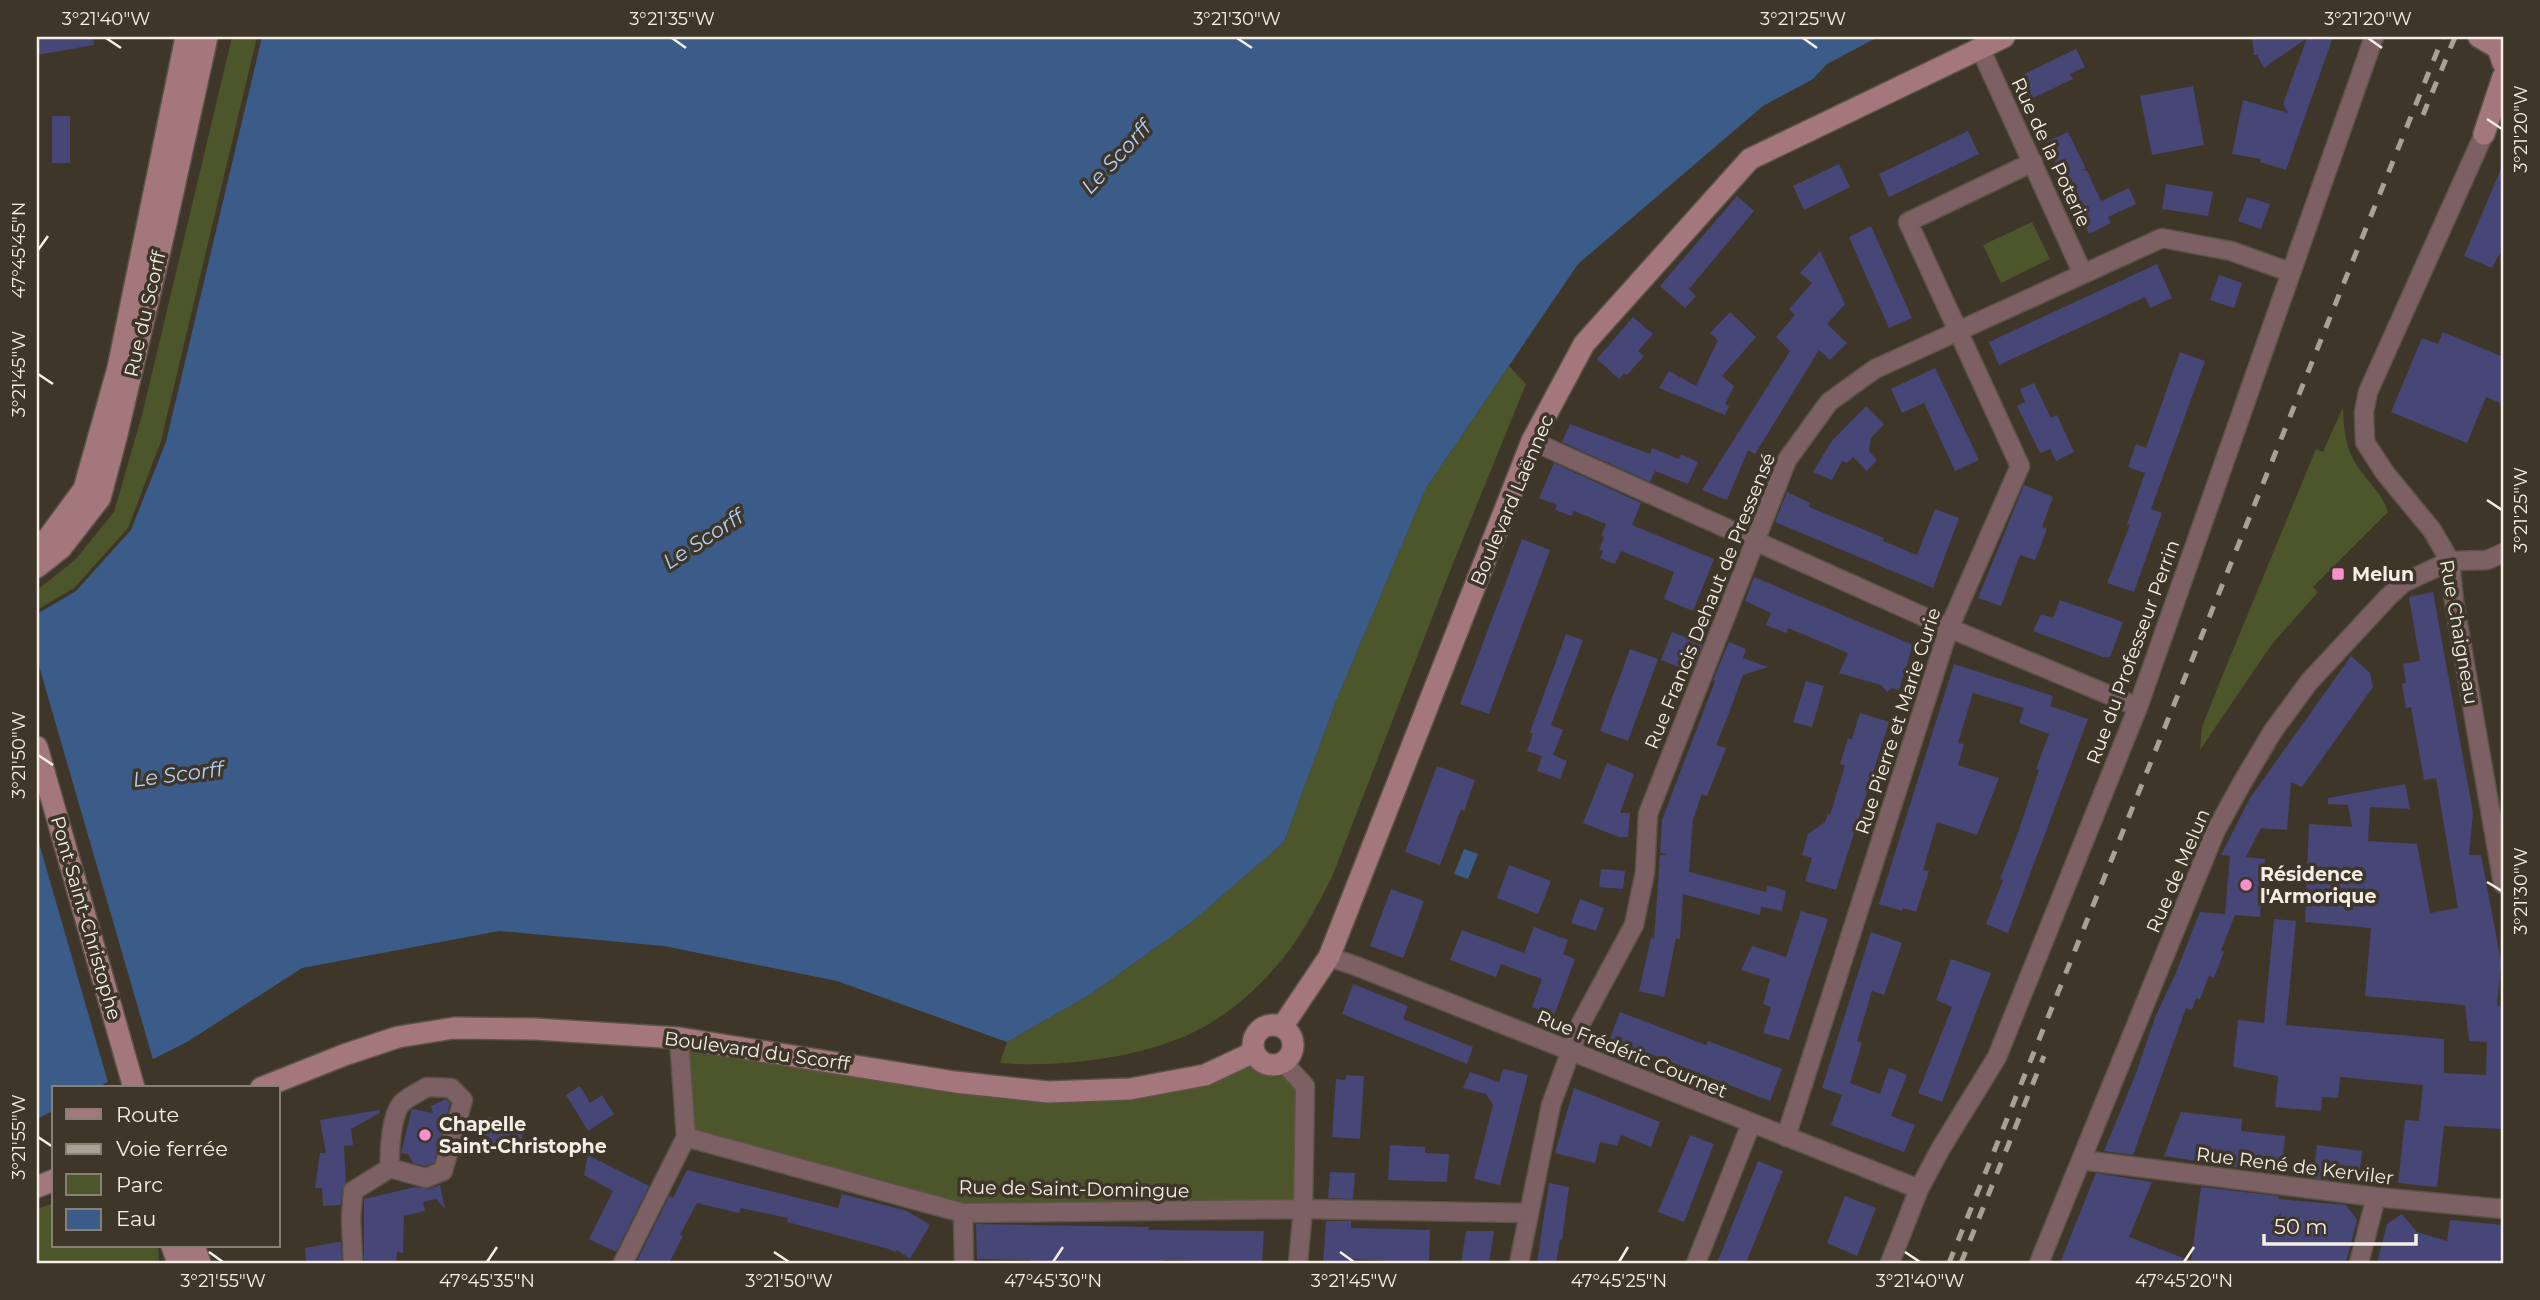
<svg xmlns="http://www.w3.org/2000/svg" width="2540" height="1300" font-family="Montserrat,sans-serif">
<rect width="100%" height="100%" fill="#3f362a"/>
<path fill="#4d552a" d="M232 37H257L161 441 128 528 74 588 37 610V590L75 560 114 512 143 411Z
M2032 222 2050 259 2001 283 1983 245Z
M1509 366 1526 384 1454 561 1332 877C1315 910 1298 943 1272 971 1252 994 1225 1016 1198 1030 1144 1058 1059 1068 1000 1063L1007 1042 1091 994 1193 921 1284 842 1336 701 1426 488Z
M2343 407C2344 433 2345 448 2360 470 2370 484 2383 495 2388 512L2313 587 2318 592 2272 644 2200 750 2202 727 2221 679 2316 449 2323 452Z
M679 1038 1048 1092 1259 1059C1267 1065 1273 1065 1283 1062L1305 1086 1303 1209 963 1213 686 1137Z
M54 1203V1246H158L159 1263H37V1209Z"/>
<path fill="#3b5c88" d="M262 37H1878L1827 64 1813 79 1763 106 1578 264 1426 488 1336 701 1284 842 1193 921 1091 994 1007 1042 837 981 664 946 499 931 302 968 187 1042 96 1088H54V1110L37 1119V614L76 591 131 530 166 442Z
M1464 849 1478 854 1468 879 1454 874Z"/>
<path fill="#3f362a" d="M37 659 154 1063 109 1086 37 836Z"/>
<path fill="#464677" d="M37 37H93L94 45 37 55Z
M2252 37H2333L2286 170 2260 162 2261 159 2232 154 2243 100 2288 113 2283 104 2307 38 2264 68 2257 55H2254Z
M2076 49 2085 67 2070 74 2073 79 2027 101 2016 78Z
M2193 86 2204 145 2152 155 2140 96Z
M52 116H70V163H52Z
M1968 131 1979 154 1889 197 1879 174Z
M2068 132 2086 169 2081 170 2087 171 2101 201 2129 188 2136 204 2108 217 2111 223 2089 234 2046 142Z
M1839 164 1850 187 1804 210 1793 186Z
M2503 164V247L2492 268 2464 256Z
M2166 184 2213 192 2208 216 2162 209Z
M1737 196 1754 211 1689 289 1696 296 1685 308 1660 286Z
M2247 197 2270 204 2261 229 2238 221Z
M1871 226 1912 318 1889 328 1849 237Z
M1820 251 1845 304 1827 324 1847 343 1830 360 1819 350 1755 454 1748 450 1727 500 1702 490 1790 351 1776 337 1795 315 1789 309 1812 283 1800 273Z
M2157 264 2172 298 2150 308 2145 297 1999 365 1989 342Z
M2219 275 2242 283 2234 308 2210 300Z
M1730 312 1756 337 1722 376 1734 386 1725 404 1729 406 1725 415 1659 388 1669 371 1696 386 1718 340 1710 333Z
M1633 317 1653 334 1638 351 1644 356 1627 375 1624 373 1619 379 1597 359Z
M2443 332 2503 357V404L2486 397 2467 443 2391 412 2422 338 2438 344Z
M2180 352 2205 361 2151 509 2162 513 2134 592 2107 583 2130 525 2127 524 2145 473 2128 467 2136 444 2146 448Z
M1935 368 1979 460 1955 471 1924 403 1902 413 1891 389Z
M2034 383 2051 418 2057 415 2074 452 2056 461 2050 449 2040 453 2017 406 2025 402 2020 389Z
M1866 406 1884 424 1871 438 1869 451 1877 460 1867 471 1853 457 1847 463 1842 461 1832 480 1813 472 1831 442Z
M1570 424 1650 454 1652 448 1679 459 1681 454 1698 462 1688 484 1655 471 1650 482 1562 442Z
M1554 463 1641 503 1632 525 1714 559 1693 611 1664 599 1674 572 1621 551 1615 564 1600 558 1603 551 1599 550 1604 537 1601 536 1606 524 1574 511 1572 516 1555 510 1557 505 1539 498Z
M2024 485 2053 497 2042 527 2047 529 2035 560 2020 555 2001 606 1978 598Z
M1787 492 1810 503 1809 507 1884 538 1883 541 1917 555 1935 509 1959 518 1933 588 1775 522Z
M1522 539 1550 550 1489 714 1460 704Z
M1754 577 1913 645 1899 690 1892 688 1887 692 1881 685 1839 673 1848 653 1788 628 1786 633 1766 625 1771 613 1745 601Z
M2433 592 2473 813 2469 855H2481L2501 962 2497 1006H2503V1129L2444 1126 2437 1187 2398 1183 2405 1120 2419 1121 2423 1085 2340 1077 2338 1098 2322 1097 2321 1111 2275 1107 2278 1076 2233 1067 2238 1020 2264 1023 2274 919 2296 921 2286 1025 2444 1039V1073L2486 1075 2487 1042 2469 1041 2465 1005 2365 996 2371 928 2305 922 2309 824 2352 827 2348 805 2328 804V798L2405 784 2410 809 2370 807 2368 841 2417 844 2430 913 2458 908 2436 778 2424 780 2411 707 2406 708 2402 684 2406 683 2403 664 2420 661 2409 597Z
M2060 600 2123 622 2110 657H2103L2033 631 2041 614 2053 618Z
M1672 632 1703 644 1692 672 1661 660Z
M1566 634 1583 640 1551 725 1563 730 1553 755 1567 761 1560 779 1537 771 1542 756 1527 751 1533 734 1530 732Z
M1729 642 1746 649 1743 658 1768 667 1743 675 1727 718 1716 745 1726 748 1707 796 1702 794 1693 819 1689 872 1766 892 1767 885 1786 891 1782 911 1761 907 1760 915 1683 894 1680 939 1676 938 1664 997 1639 991 1651 938 1654 939 1660 855H1667L1660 852 1662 820 1715 681 1713 680Z
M1630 649 1658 659 1628 741 1600 731Z
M2351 656 2370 673 2373 687 2302 787 2291 782 2287 830 2261 828 2246 857 2265 859 2260 917 2225 914 2230 856 2221 855 2250 798Z
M1954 664 2053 696 2050 706 2088 719 2008 933 1986 924 2003 880 2000 879 2019 830 2039 770 2036 769 2049 734 2019 723 2024 708 1973 693 1958 743 1964 744 1958 765 1999 778 1977 835 1937 822 1923 870 1929 871 1916 912 1903 908 1902 911 1879 904Z
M1806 681 1824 686 1812 727 1793 722Z
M1860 713 1889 722 1836 890 1805 881 1812 858 1802 855 1808 834 1825 822 1828 814 1830 815 1845 766 1840 764 1848 738 1852 739Z
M1607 763 1634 774 1620 813H1630L1628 837H1619L1583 823Z
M1437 766 1475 780 1464 811 1461 809 1440 865 1405 852Z
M1509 865 1551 881 1538 914 1497 898Z
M1601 869 1625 871 1623 889 1599 887Z
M1391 889 1424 901 1403 958 1370 946Z
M1580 899 1604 908 1596 931 1571 923Z
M1801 911 1828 919 1789 1040 1763 1033 1771 1007 1763 1004 1770 979 1741 970 1752 946 1786 957Z
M2200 912 2235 915 2221 950 2224 952 2214 978 2209 976 2200 999 2196 998 2192 1010 2186 1008 2133 1155 2104 1151 2135 1076 2156 1015 2175 975Z
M1534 927 1568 940 1563 954 1575 959 1554 1016 1532 1007 1542 979 1501 964 1496 977 1450 960 1462 930 1524 953Z
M1871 932 1902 943 1884 995 1872 991 1857 1041 1862 1043 1850 1083 1880 1094 1889 1068 1907 1075 1891 1116 1915 1125 1904 1152 1831 1125 1842 1095 1822 1088Z
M1951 959 1991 973 1942 1102 1918 1093 1952 1007 1936 1000Z
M1353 984 1408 1006 1403 1019 1473 1047 1467 1064 1342 1014Z
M1620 1012 1706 1045 1708 1041 1782 1069 1770 1101 1610 1038Z
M1503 1069 1528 1075 1500 1185 1474 1179 1493 1105 1486 1094 1463 1088 1470 1072 1499 1082Z
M1346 1075 1364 1076 1360 1139 1332 1137 1336 1079 1346 1080Z
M580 1086 590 1103 602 1095 614 1114 588 1131 566 1095Z
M1574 1088 1660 1122 1651 1147 1621 1135 1617 1146 1600 1142 1595 1163 1555 1153Z
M446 1099 450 1103 434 1163 425 1166 413 1163 408 1154 401 1153 412 1109 433 1113 431 1106Z
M379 1110 380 1113 351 1129 353 1145 344 1146 346 1183 342 1190 341 1205 323 1206 322 1188H315L320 1153H326L320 1120Z
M2181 1112 2242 1119 2241 1131 2285 1136 2281 1174 2164 1156Z
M485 1116 525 1127 518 1153 479 1142Z
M1690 1135 1714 1144 1684 1222 1658 1212Z
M1390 1145 1425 1147V1153L1449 1154 1447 1182 1388 1180Z
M2317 1145 2362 1151 2359 1179 2325 1175 2329 1180 2313 1178Z
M588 1155 649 1186 616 1252 589 1239 613 1191 584 1175Z
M1758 1161 1783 1171 1746 1263H1717Z
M687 1170 838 1208 842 1194 907 1211 930 1225 910 1259 897 1250 895 1252 889 1249 787 1222 788 1218 741 1208 739 1213 697 1203 680 1235 683 1236 669 1263H636L669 1196 673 1198Z
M1330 1172 1355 1173 1353 1199 1328 1198Z
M2096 1173 2152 1182 2129 1237 2191 1261 2201 1187 2279 1196 2278 1199 2346 1205 2357 1220 2346 1263H2060Z
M1549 1183 1569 1187 1562 1240 1560 1239 1556 1263H1537Z
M440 1185 445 1209 436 1199 423 1202 425 1211 404 1216 403 1253 397 1252 396 1263H364V1199L415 1187 429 1189Z
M1845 1196 1876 1208 1857 1256 1827 1243Z
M2402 1214 2417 1232 2447 1241 2450 1220 2503 1225V1263H2377L2387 1224Z
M1326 1221H1351V1228L1430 1230 1429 1263 1353 1259 1352 1263H1323Z
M976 1224 1149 1227 1148 1230 1264 1231 1262 1263 1164 1260 1163 1263H1030V1260L977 1259Z
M1466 1231H1494L1489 1263H1461Z
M338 1242H341L342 1263H306L305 1248Z"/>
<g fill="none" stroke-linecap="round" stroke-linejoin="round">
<defs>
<path id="street" d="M1980 48 2083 274
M2484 134 2368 392 2364 412 2365 442 2385 473 2432 530 2450 561 2454 601 2503 884
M1532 441 1949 628 2138 707
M1329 957 1356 966 1919 1189
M1283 1062 1305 1086 1303 1209 1298 1263
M427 1087 451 1088 463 1100 443 1171 426 1178 390 1168C389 1152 391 1113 403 1102 410 1096 419 1092 427 1087Z
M686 1137 963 1213 1303 1209 1528 1213
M1786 1137 1949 628 2020 466 1908 222 2033 162
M2081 1160 2376 1197 2503 1209
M963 1213 964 1263
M353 1263 351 1218 353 1191 390 1168
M623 1263 686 1137 679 1038
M1519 1263 1551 1105 1581 1023 1634 925 1645 872 1648 814 1787 460 1829 402 1875 369 2162 238 2231 251 2290 272
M1696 1263 1751 1124
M1890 1263 1919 1189 1941 1148 1997 1057 2138 707 2374 37
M2039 1263 2215 832 2242 783 2273 731 2309 682 2388 597 2403 583 2450 561 2487 560 2503 553
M2359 1263 2376 1197"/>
<path id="secondary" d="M2479 37 2498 48
M2502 37 2498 48 2503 63
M2484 134 2503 77
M37 545 48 538 84 489 118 368 186 37
M37 567 61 548 100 498 116 438 163 237 207 37
M37 747 134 1088
M1253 1045a20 20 0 1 1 40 0a20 20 0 1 1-40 0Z
M1282 1027 1329 957 1532 441 1584 344 1750 159 2004 37
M261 1088 344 1055 398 1037 454 1028 535 1029 679 1038 955 1082 1048 1092 1130 1089 1205 1075 1254 1052
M37 1187 54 1180
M172 1246 178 1263
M194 1246 200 1263"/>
</defs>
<use href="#street" stroke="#5c5348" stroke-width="21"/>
<use href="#secondary" stroke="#5c5348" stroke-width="24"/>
<use href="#street" stroke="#7d6063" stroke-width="18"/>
<use href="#secondary" stroke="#a3777b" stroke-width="21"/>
<path stroke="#a8a197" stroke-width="5" stroke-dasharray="12 12" stroke-linecap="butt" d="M2423 115 2455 37
M1949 1263 2443 37
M1961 1263 2044 1056"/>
</g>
<path fill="none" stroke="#f4eee6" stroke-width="2.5" d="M106 38 121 48M672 38 686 48M1237 38 1252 48M1803 38 1817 48M2368 38 2382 48M2487 119 2502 129M38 250 48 236M38 374 53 384M2487 500 2502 510M38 755 53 765M2487 882 2502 891M38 1137 53 1147M209 1252 223 1262M774 1252 789 1262M1340 1252 1354 1262M1905 1252 1920 1262M487 1262 497 1247M1053 1262 1063 1247M1619 1262 1628 1247M2184 1262 2194 1247"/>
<g fill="#f890cb" stroke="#3f362a" stroke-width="2.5">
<rect x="2331" y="567" width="14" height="14" rx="3.5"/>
<circle cx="2246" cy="885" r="7"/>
<circle cx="425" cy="1135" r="7"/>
</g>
<g text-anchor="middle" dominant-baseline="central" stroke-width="7" stroke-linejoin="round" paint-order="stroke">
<g font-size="19" fill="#f4eee6" stroke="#3f362a">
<text transform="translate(2051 152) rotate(65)">Rue de la Poterie</text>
<text transform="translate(145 314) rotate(-77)">Rue du Scorff</text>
<text transform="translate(1512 500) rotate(-67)">Boulevard Laënnec</text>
<text transform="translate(1710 601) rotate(-68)">Rue Francis Dehaut de Pressensé</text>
<text transform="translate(2459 632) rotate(80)">Rue Chaigneau</text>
<text transform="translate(2133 652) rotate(-70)">Rue du Professeur Perrin</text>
<text transform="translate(1898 721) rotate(-72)">Rue Pierre et Marie Curie</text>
<text transform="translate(2178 871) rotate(-67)">Rue de Melun</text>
<text transform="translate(86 918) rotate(74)">Pont Saint-Christophe</text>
<text transform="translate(757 1051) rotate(8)">Boulevard du Scorff</text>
<text transform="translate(1632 1054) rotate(22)">Rue Frédéric Cournet</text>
<text transform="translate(2295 1166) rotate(7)">Rue René de Kerviler</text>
<text transform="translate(1074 1189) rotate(1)">Rue de Saint-Domingue</text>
</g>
<g font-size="19" font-weight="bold" fill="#f4eee6" stroke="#3f362a" text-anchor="start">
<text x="2352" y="574">Melun</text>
<text x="2260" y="874">Résidence<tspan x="2260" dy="22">l'Armorique</tspan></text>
<text x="439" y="1124">Chapelle<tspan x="439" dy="22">Saint-Christophe</tspan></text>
</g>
<g font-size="21" font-style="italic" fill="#b1d0f9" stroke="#3f362a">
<text transform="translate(1116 157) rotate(-47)">Le Scorff</text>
<text transform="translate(703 539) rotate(-33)">Le Scorff</text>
<text transform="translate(178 774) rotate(-7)">Le Scorff</text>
</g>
</g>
<rect width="2540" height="1300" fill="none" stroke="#3f362a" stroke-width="77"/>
<rect x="52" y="1086" width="228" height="161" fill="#3f362a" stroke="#878075" stroke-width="2"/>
<rect x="66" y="1109" width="35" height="10" fill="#a3777b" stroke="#878075" stroke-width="2"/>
<text x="116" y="1122" font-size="21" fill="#f4eee6">Route</text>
<rect x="66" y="1144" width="35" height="10" fill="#a8a197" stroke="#878075" stroke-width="2"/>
<text x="116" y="1156" font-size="21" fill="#f4eee6">Voie ferrée</text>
<rect x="66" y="1174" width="35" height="21" fill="#4d552a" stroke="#878075" stroke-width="2"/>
<text x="116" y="1192" font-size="21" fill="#f4eee6">Parc</text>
<rect x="66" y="1209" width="35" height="21" fill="#3b5c88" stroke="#878075" stroke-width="2"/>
<text x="116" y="1226" font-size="21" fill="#f4eee6">Eau</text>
<path d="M2264 1234v10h152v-10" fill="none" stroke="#f4eee6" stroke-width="3.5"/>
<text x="2274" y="1234" font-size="21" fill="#f4eee6" stroke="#3f362a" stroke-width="5" paint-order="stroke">50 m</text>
<rect x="38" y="38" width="2464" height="1224" fill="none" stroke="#f4eee6" stroke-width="2.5"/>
<g font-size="18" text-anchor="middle" fill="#f4eee6">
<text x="106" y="25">3°21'40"W</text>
<text x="672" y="25">3°21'35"W</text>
<text x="1237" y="25">3°21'30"W</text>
<text x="1803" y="25">3°21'25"W</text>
<text x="2368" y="25">3°21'20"W</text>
<text transform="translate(2521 129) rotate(-90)" y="6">3°21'20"W</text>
<text transform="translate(19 250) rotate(-90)" y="6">47°45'45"N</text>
<text transform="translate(19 374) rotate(-90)" y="6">3°21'45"W</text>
<text transform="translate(2521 510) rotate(-90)" y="6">3°21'25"W</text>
<text transform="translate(19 755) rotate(-90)" y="6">3°21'50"W</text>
<text transform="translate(2521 891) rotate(-90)" y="6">3°21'30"W</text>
<text transform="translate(19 1137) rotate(-90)" y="6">3°21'55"W</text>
<text x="223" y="1287">3°21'55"W</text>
<text x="487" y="1287">47°45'35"N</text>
<text x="789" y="1287">3°21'50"W</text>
<text x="1053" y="1287">47°45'30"N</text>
<text x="1354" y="1287">3°21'45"W</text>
<text x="1619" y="1287">47°45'25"N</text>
<text x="1920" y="1287">3°21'40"W</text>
<text x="2184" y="1287">47°45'20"N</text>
</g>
</svg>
